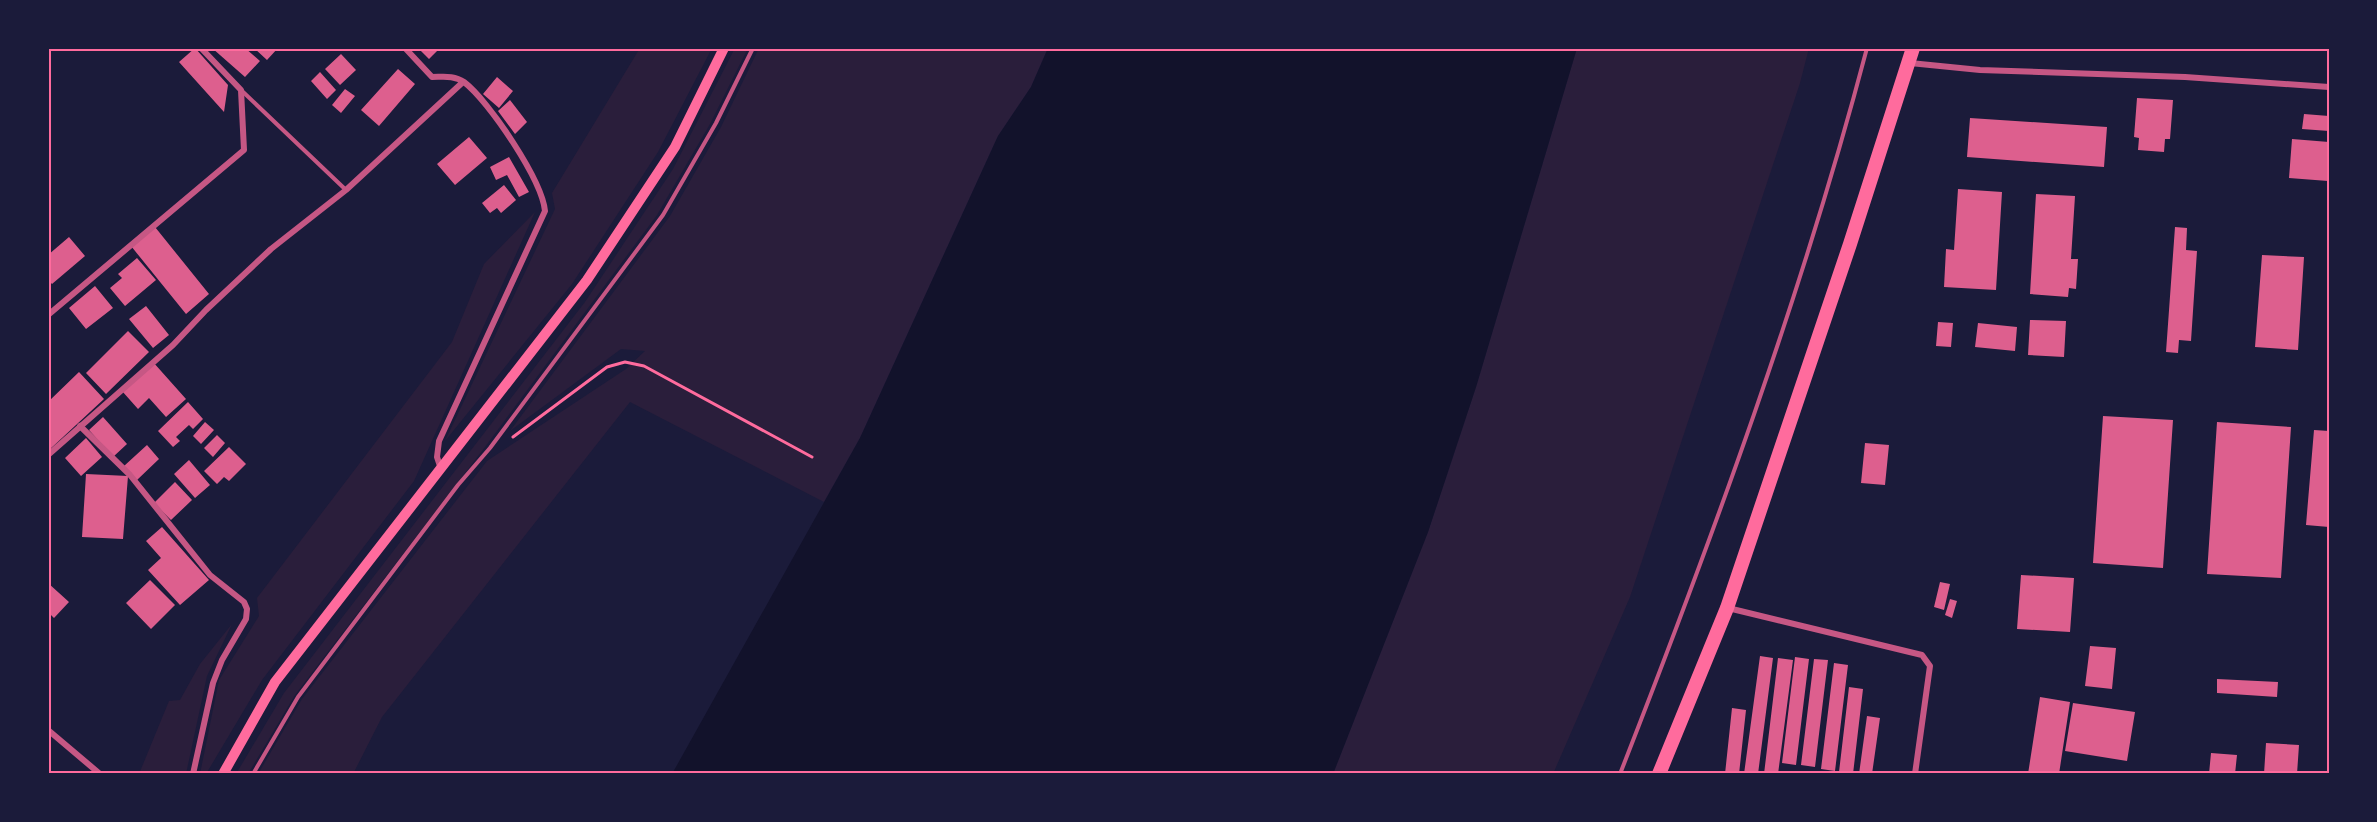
<svg xmlns="http://www.w3.org/2000/svg" width="2377" height="822" font-family="Ubuntu,sans-serif">
<rect width="100%" height="100%" fill="#1b1b3a"/>
<path fill="#2a1e3b" d="M640 48H712L658 152 572 284 445 441 555 209 552 193Z
M735 48H748L710 124 657 215 485 447 295 695 248 774H236L284 693 585 302 673 169Z
M759 48H1048L1031 87 998 136 860 438 824 502 630 402 382 717 353 774H258L302 699 487 461 626 369 645 351 621 349 510 431 670 216 721 127Z
M1577 48H1809L1800 83 1630 597 1553 774H1333L1428 532 1476 387Z
M535 212 414 481 262 680 206 774H200L219 680 259 616 257 598 452 342 484 264Z
M232 624 207 676 186 774H139L169 701 180 700 200 664Z"/>
<path fill="#12122b" d="M1048 48H1577L1476 387 1428 532 1333 774H672L860 438 998 136 1031 87Z"/>
<path fill="#dd5f8e" d="M195 48 228 85 224 112 179 62Z
M212 48H245L260 61 245 77Z
M254 48H278L267 60Z
M418 48H440L429 59Z
M341 54 356 70 340 85 325 69Z
M398 69 415 84 379 126 361 110Z
M320 72 336 90 327 99 311 81Z
M497 77 513 91 499 108 483 94Z
M345 89 355 96 341 113 332 105Z
M2137 98 2173 100 2170 139H2165L2164 152 2138 150 2139 138 2134 137Z
M510 100 527 122 515 134 498 111Z
M2304 114 2329 116V131L2302 129Z
M1970 118 2107 127 2104 167 1967 157Z
M469 137 487 158 455 185 437 164Z
M2292 139 2329 142 2328 181 2289 178Z
M509 157 529 192 519 197 507 175 496 180 490 167Z
M504 185 516 200 501 213 497 208 490 213 482 203Z
M1958 189 2002 192 1996 290 1944 287 1946 249 1954 250Z
M2036 194 2075 196 2071 259H2078L2076 289 2069 288 2068 297 2030 294Z
M155 227 209 294 186 314 131 246Z
M2175 227 2187 228 2186 250 2197 251 2191 341 2179 340 2178 353 2166 352Z
M69 237 85 256 52 284 48 280V255Z
M2262 255 2304 257 2298 350 2255 347Z
M137 258 156 280 125 306 110 288 122 278 118 274Z
M95 286 113 308 86 329 69 308Z
M146 306 169 335 153 348 129 319Z
M2030 320 2066 321 2064 357 2028 355Z
M1938 322 1953 323 1951 347 1936 346Z
M1978 323 2017 327 2015 351 1975 347Z
M128 331 149 352 106 394 86 373Z
M153 362 186 399 166 417 149 398 138 409 122 391Z
M79 372 104 399 48 451V402Z
M188 402 203 419 193 429 189 425 176 437 180 441 173 447 158 431Z
M2103 416 2173 420 2163 568 2093 563Z
M103 417 127 444 113 457 89 430Z
M205 422 214 430 201 444 193 436Z
M2217 422 2291 427 2281 578 2207 574Z
M2314 430 2329 431V527L2306 525Z
M217 435 225 443 213 457 204 448Z
M86 438 102 457 81 476 65 458Z
M1865 443 1889 445 1885 485 1861 483Z
M147 445 159 459 137 480 124 466Z
M229 447 246 464 229 481 224 477 217 484 204 471Z
M189 460 210 485 195 498 174 474Z
M86 474 128 476 123 539 82 537Z
M175 482 192 500 171 520 154 503Z
M162 527 209 580 180 605 148 570 161 558 146 541Z
M2021 575 2074 578 2070 632 2017 629Z
M150 580 175 605 151 629 126 603Z
M1940 582 1950 584 1944 610 1934 607Z
M48 583 69 602 54 618 48 612Z
M1950 599 1957 601 1952 618 1945 615Z
M2090 646 2116 648 2112 689 2085 686Z
M1760 656 1773 658 1758 774H1744Z
M1795 657 1809 659 1796 765 1782 763Z
M1778 658 1793 660 1778 774H1764Z
M1814 659 1828 660 1815 767 1801 765Z
M1834 663 1848 665 1835 771 1821 769Z
M2217 679 2278 682 2277 697 2217 693Z
M1849 687 1863 689 1853 774 1839 772Z
M2040 697 2070 702 2059 774H2028Z
M2073 703 2135 712 2127 761 2065 751Z
M1732 708 1746 710 1739 774H1725Z
M1867 716 1880 718 1872 774H1859Z
M2266 743 2299 745 2297 774H2264Z
M2211 753 2237 755 2235 774H2209Z"/>
<g fill="none" stroke-linecap="round" stroke-linejoin="round">
<path stroke="#ff6b9d" stroke-width="3" d="M513 437 607 367 625 362 644 366 812 457"/>
<path stroke="#c65784" stroke-width="4" d="M241 90 346 190
M253 774 298 697 458 485 490 448 663 215 716 123 753 48
M1620 774C1713 536 1802 295 1867 48"/>
<path stroke="#c65784" stroke-width="6" d="M405 48 432 77C443 77 454 75 464 82 489 101 542 180 545 211L439 441 437 457 441 469
M1910 63 1980 70 2185 77 2329 87
M48 315 244 150 241 90 201 48
M80 426 130 475 210 575 244 602 247 609 246 619 222 660 213 683 193 774
M48 455 173 345 206 310 271 249 346 190 463 82
M1728 608 1922 655 1930 666 1915 774
M48 730 100 774"/>
<path stroke="#ff6b9d" stroke-width="10" d="M223 774 275 682 587 280 675 147 724 48"/>
<path stroke="#ff6b9d" stroke-width="14" d="M1659 774 1727 608 1850 244 1913 48"/>
</g>
<rect width="2377" height="822" fill="none" stroke="#1b1b3a" stroke-width="99"/>
<rect x="50" y="50" width="2278" height="722" fill="none" stroke="#ff6b9d" stroke-width="2"/>
</svg>
